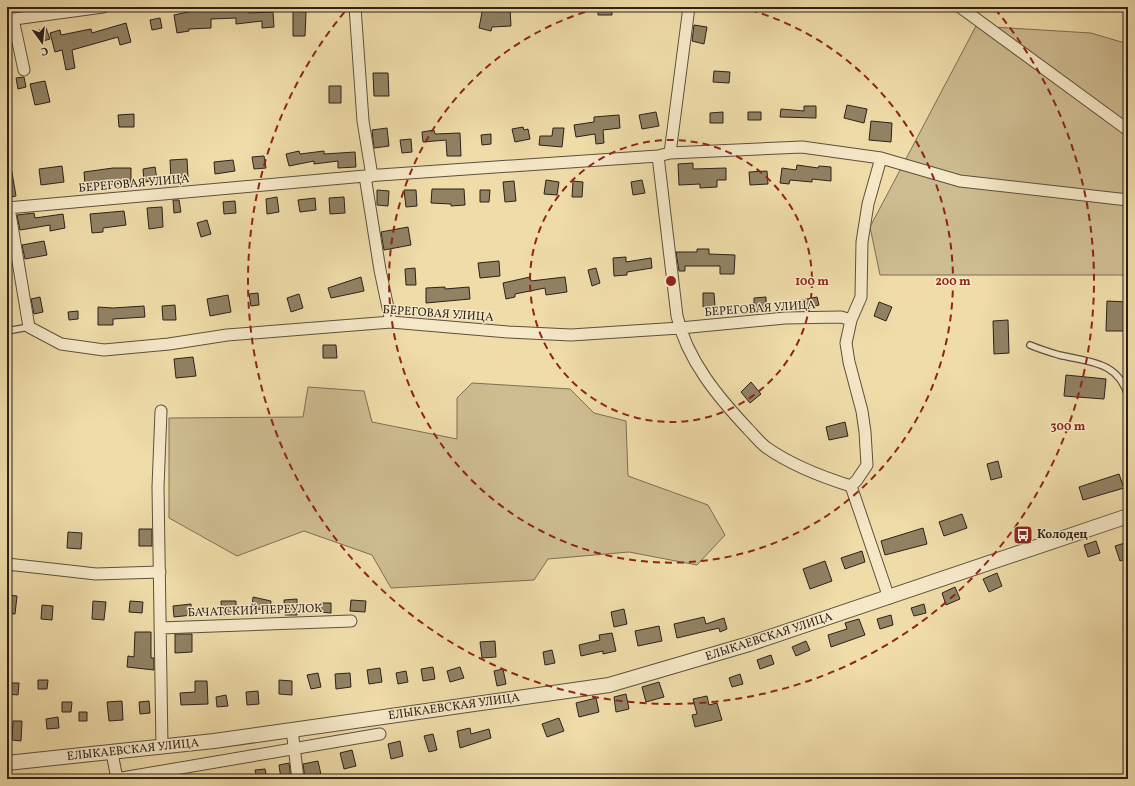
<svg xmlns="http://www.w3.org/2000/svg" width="1135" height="786" font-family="Vollkorn,serif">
<rect width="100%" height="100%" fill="#efdca9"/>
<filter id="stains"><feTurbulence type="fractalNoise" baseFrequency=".005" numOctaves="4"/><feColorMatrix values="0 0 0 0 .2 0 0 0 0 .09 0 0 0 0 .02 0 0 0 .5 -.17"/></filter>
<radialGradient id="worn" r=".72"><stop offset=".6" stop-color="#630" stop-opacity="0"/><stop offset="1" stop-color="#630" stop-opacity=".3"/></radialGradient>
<path fill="#cebc91" stroke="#7d6e55" d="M976 26 1091 33 1128 44V275H880L870 227Z
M472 383 570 389 594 413 626 421 628 476 708 505 725 535 697 565 629 552 548 559 534 580 391 588 372 555 304 531 237 556 169 518V418L303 417 308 387 364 391 372 422 457 439V398Z"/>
<path fill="#918264" stroke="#2c2119" d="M198 7H248L249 13 273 12 274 27 262 28V21L236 24V18L211 19V28L189 29V31L177 33 174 15 198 10Z
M483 7H510L511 26 492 27 491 31 479 28Z
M598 7H612V15H598Z
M293 11 306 12 305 36H293Z
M160 18 162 28 152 30 150 20Z
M126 23 131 42 120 45 118 37 72 50 75 68 66 70 62 50 55 52 50 33 60 30 61 35 91 29 92 33Z
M694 25 707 27 704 44 692 41Z
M46 28 50 39 43 41 39 30Z
M714 71 730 72 729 83 713 82Z
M373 73H388L389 96H374Z
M24 77 26 87 18 89 16 78Z
M45 81 50 102 35 105 30 84Z
M329 86H341V103H329Z
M847 105 867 109 864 123 844 118Z
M804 106H816V118L780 117 781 109 804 111Z
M656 112 659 126 642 129 639 115Z
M723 112V123H710V113Z
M748 112H761V120H748Z
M134 114V127H119L118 115Z
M619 115 620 128 603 130 604 143 596 144 595 134 576 137 574 125 594 122V117Z
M871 121 892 123 891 142 869 140Z
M523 127 524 130 528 129 530 139 515 142 512 129Z
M387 128 389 146 374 148 372 130Z
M553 128H564L562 147 539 145 540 136H552Z
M434 130 435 134 460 133 461 156H447L446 140 423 142 422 132Z
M491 134V144L482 145 481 135Z
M411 139 412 152 402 153 400 140Z
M299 151 300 154 324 151V154L355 152 356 167 338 168V161L314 164V161L289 166 286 154Z
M264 156 266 168 254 169 252 157Z
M187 159 188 177 171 179 170 160Z
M233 160 235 171 215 174 214 162Z
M693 163V169L726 168V180H717V187L700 188V184L679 185 678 164Z
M797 165 818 168 819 166 831 167V181L812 179V182L790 180 789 184 780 183 782 168 796 170Z
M62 166 64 182 41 185 39 169Z
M7 167H11L16 196 7 198Z
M155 167 157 180 144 182 143 169Z
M113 168H131V183L85 186 84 172Z
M767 171 768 184 750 185 749 172Z
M546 180 559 182 557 195 544 194Z
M642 180 645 193 633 195 631 182Z
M514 181 516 201 505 202 503 182Z
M573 181 583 182 582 197H572Z
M432 189H464L465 205 451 206V204L431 203Z
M377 190 389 191 388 206 377 205Z
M404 190H416L417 206 406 207Z
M480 190H490L489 202H480Z
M277 197 279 212 267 214 266 199Z
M344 197 345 213 330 214 329 198Z
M315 198 316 210 300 212 298 200Z
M173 200H179L181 212 174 213Z
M235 201 236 213 224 214 223 202Z
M162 207 163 227 149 229 147 208Z
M124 211 126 225 103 228V232L92 233 90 214Z
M34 213 35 218 63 214 65 228 50 231V225L20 230 17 215Z
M207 220 211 234 201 237 197 223Z
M408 227 411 245 384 250 381 232Z
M44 241 47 255 25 259 22 245Z
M697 249H709V254L735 255 734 274H720V266H685V271H679L676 252H697Z
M626 257V262L651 258 652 268 627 272V275L614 276 613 258Z
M499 261 500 276 480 278 478 263Z
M415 268 416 285H406L405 269Z
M596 268 600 283 592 286 588 270Z
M361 277 364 291 331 298 328 288Z
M530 277 531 281 565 277 567 292 546 295 545 288 515 294V297L506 299 503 283Z
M445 287V289L469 287 470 299 426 303V288Z
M258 293 259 305 251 306 249 294Z
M703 293H714L715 306 703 307Z
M299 294 303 308 291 312 287 298Z
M228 295 231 312 210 316 207 299Z
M40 297 43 312 34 314 31 299Z
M766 297V310L754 311V298Z
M817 297 819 305 799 310 797 301Z
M1107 301 1128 302V331H1106Z
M879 302 892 307 886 321 874 316Z
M175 305 176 320H163L162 306Z
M144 306 145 317 113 319V325H98V307L113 308Z
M78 311V319L69 320 68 312Z
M1008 320 1009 353 994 354 993 321Z
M323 345H336L337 358H323Z
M193 357 196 376 176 378 174 359Z
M1066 375 1106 379 1104 399 1064 396Z
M751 382 761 394 750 403 741 392Z
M845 422 848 436 829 440 826 427Z
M998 461 1002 477 991 480 987 464Z
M1119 474 1124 488 1083 500 1079 487Z
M962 514 967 528 944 536 939 522Z
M923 528 927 544 885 555 881 541Z
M139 529H152V546H139Z
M68 532 82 533 81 549 67 548Z
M1096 541 1100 553 1088 557 1084 545Z
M1128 542V558L1120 561 1115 546Z
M862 551 865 562 845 569 841 558Z
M825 561 832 581 810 589 803 569Z
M997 573 1002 586 989 592 983 579Z
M955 587 960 599 946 605 942 593Z
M7 595 17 596 15 614 7 613Z
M253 597 271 601 270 611 252 608Z
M297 599V615H285L284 600Z
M351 600 366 601 365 612 350 611Z
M93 601 106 602 104 620 92 619Z
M130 601 143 602 142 613 129 612Z
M221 601H236V614L222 615Z
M320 603H331V613L320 612Z
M191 604 192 615 174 617 173 606Z
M924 604 926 613 914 616 911 608Z
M42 605 53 606 52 620 41 619Z
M624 609 627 624 614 627 611 612Z
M891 615 893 625 880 629 877 619Z
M704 617 706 624 724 618 727 629 720 632 719 628 677 638 674 624Z
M859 619 865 635 831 647 828 635 847 629 845 623Z
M659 626 662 641 638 646 635 631Z
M135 632H151V658H154V670L127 667 128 656 134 657Z
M612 633 616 651 603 654V651L581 656 579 645 600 640 599 635Z
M175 634H192V652L175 653Z
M495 641 496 657 482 658 480 642Z
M806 641 810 650 796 656 792 647Z
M552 650 555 663 545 665 543 652Z
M771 655 774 664 760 669 757 660Z
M433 667 435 679 423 681 421 669Z
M460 667 464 678 450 682 447 671Z
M380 668 382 682 369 684 367 670Z
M503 669 506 684 497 686 494 671Z
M406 671 408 682 398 684 396 673Z
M318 673 321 687 311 689 307 675Z
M350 673 351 687 336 689 335 674Z
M740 674 743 684 732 687 729 678Z
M38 680H48L47 689H38Z
M279 680 292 681V695L279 694Z
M195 681H207L208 704 181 705 180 693 195 692Z
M659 682 664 697 646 702 642 687Z
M8 683H19L18 695 8 694Z
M258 691 259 704 247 705 246 692Z
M626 694 629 709 616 712 614 697Z
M226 695 228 706 217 707 216 697Z
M707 696 709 705 717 703 722 720 695 727 692 715 697 714 693 699Z
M596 698 599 712 579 717 576 703Z
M122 701 123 720 109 721 107 702Z
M149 701 150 713 140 714 139 702Z
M62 702H72L71 712H62Z
M79 712H87V721H79Z
M58 717 59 728 47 729 46 719Z
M559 718 564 731 547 737 542 724Z
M13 721H22L21 741 12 740Z
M470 728 471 734 489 729 491 738 460 748 457 731Z
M433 734 437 750 429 752 424 736Z
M400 741 403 756 391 759 388 744Z
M352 750 356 766 344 769 340 753Z
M318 761 322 779H305L303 764Z
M289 763 291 779H281L279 765Z
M265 769 267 779H257L255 770Z"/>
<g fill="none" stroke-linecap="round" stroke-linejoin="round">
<defs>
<path id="service" d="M7 331 29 327
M1030 345C1039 349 1049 352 1059 355 1089 362 1118 361 1128 396"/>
<path id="minor" d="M355 7 363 121 372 176
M960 7 1128 130
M13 19 24 70
M7 20 103 7
M670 153 689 7
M658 156 677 316C687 360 718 397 748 429 754 435 760 443 767 448 793 466 822 477 851 486L889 598
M365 176 380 270 391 322
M7 208 365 176 658 156 670 153 802 147 881 158 960 181 1128 200
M9 208 29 327 61 344 104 350 169 344 227 335 391 322 508 332 571 335 680 328 785 318 841 317 851 320
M161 411 158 487 162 747
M851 486 857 480 867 465 865 432 862 411 849 362 846 343 851 320 861 297 862 242 868 204 881 158
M7 564 96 574 160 572
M160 628 351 621
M292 730 298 779
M112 753 117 779
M116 779 380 734"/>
<path id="tertiary" d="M7 763 214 741 609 685 749 644 1128 516"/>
</defs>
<use href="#service" stroke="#5d503d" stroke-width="8"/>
<use href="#minor" stroke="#5d503d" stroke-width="13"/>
<use href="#tertiary" stroke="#5d503d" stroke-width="16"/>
<use href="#service" stroke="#f5e8c7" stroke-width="5.5"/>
<use href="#minor" stroke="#f5e8c7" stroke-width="11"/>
<use href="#tertiary" stroke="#f5e8c7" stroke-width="14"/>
</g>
<g fill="none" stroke="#8f2418" stroke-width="2" stroke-dasharray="7 5">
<circle cx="671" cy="281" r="141"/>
<path d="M739 7A282 282 0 1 1 603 7"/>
<path d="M995 9A423 423 0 1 1 347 9"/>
</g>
<defs>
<symbol id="bus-square" viewBox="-11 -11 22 22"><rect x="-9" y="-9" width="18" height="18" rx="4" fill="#8f2418" stroke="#f5e8c7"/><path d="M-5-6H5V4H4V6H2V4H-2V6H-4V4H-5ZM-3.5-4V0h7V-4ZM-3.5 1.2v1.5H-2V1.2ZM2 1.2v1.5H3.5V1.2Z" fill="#fff"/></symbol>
</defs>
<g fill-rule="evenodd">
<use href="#bus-square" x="1012" y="524" width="22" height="22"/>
</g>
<g text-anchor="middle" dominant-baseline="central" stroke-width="3" stroke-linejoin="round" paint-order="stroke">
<g font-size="12" fill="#2c2119" stroke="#f5e8c7">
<text transform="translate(134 184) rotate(-5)">БЕРЕГОВАЯ УЛИЦА</text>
<text transform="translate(760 309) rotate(-4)">БЕРЕГОВАЯ УЛИЦА</text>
<text transform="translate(438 314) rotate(4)">БЕРЕГОВАЯ УЛИЦА</text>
<text transform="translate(255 611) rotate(-2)">БАЧАТСКИЙ ПЕРЕУЛОК</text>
<text transform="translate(769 637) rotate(-18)">ЕЛЫКАЕВСКАЯ УЛИЦА</text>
<text transform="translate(454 707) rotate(-8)">ЕЛЫКАЕВСКАЯ УЛИЦА</text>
<text transform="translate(133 750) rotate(-6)">ЕЛЫКАЕВСКАЯ УЛИЦА</text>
</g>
<g font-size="12" font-weight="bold" fill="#2c2119" stroke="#f5e8c7" text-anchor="start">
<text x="1037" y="535">Колодец</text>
</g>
</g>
<circle cx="671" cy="281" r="6" fill="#8f2418" stroke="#f5e8c7" stroke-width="2"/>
<g font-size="12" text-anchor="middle" font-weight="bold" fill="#8f2418" stroke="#f5e8c7" stroke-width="3" stroke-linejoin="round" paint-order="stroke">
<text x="812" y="285">100 m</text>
<text x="953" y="285">200 m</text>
<text x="1068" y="430">300 m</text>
</g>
<rect width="1135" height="786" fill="none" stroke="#efdca9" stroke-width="24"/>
<rect x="8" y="8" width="1119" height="770" fill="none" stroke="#2c2119" stroke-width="2"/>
<rect x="12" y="12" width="1111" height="762" fill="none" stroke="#2c2119"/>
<g transform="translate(42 42) rotate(165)" stroke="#f5e8c7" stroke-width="3" paint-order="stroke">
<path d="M0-3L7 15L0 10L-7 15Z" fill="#2c2119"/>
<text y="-6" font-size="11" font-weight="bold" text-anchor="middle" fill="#2c2119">С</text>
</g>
<rect width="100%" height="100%" filter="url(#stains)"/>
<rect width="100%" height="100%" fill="url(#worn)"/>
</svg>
